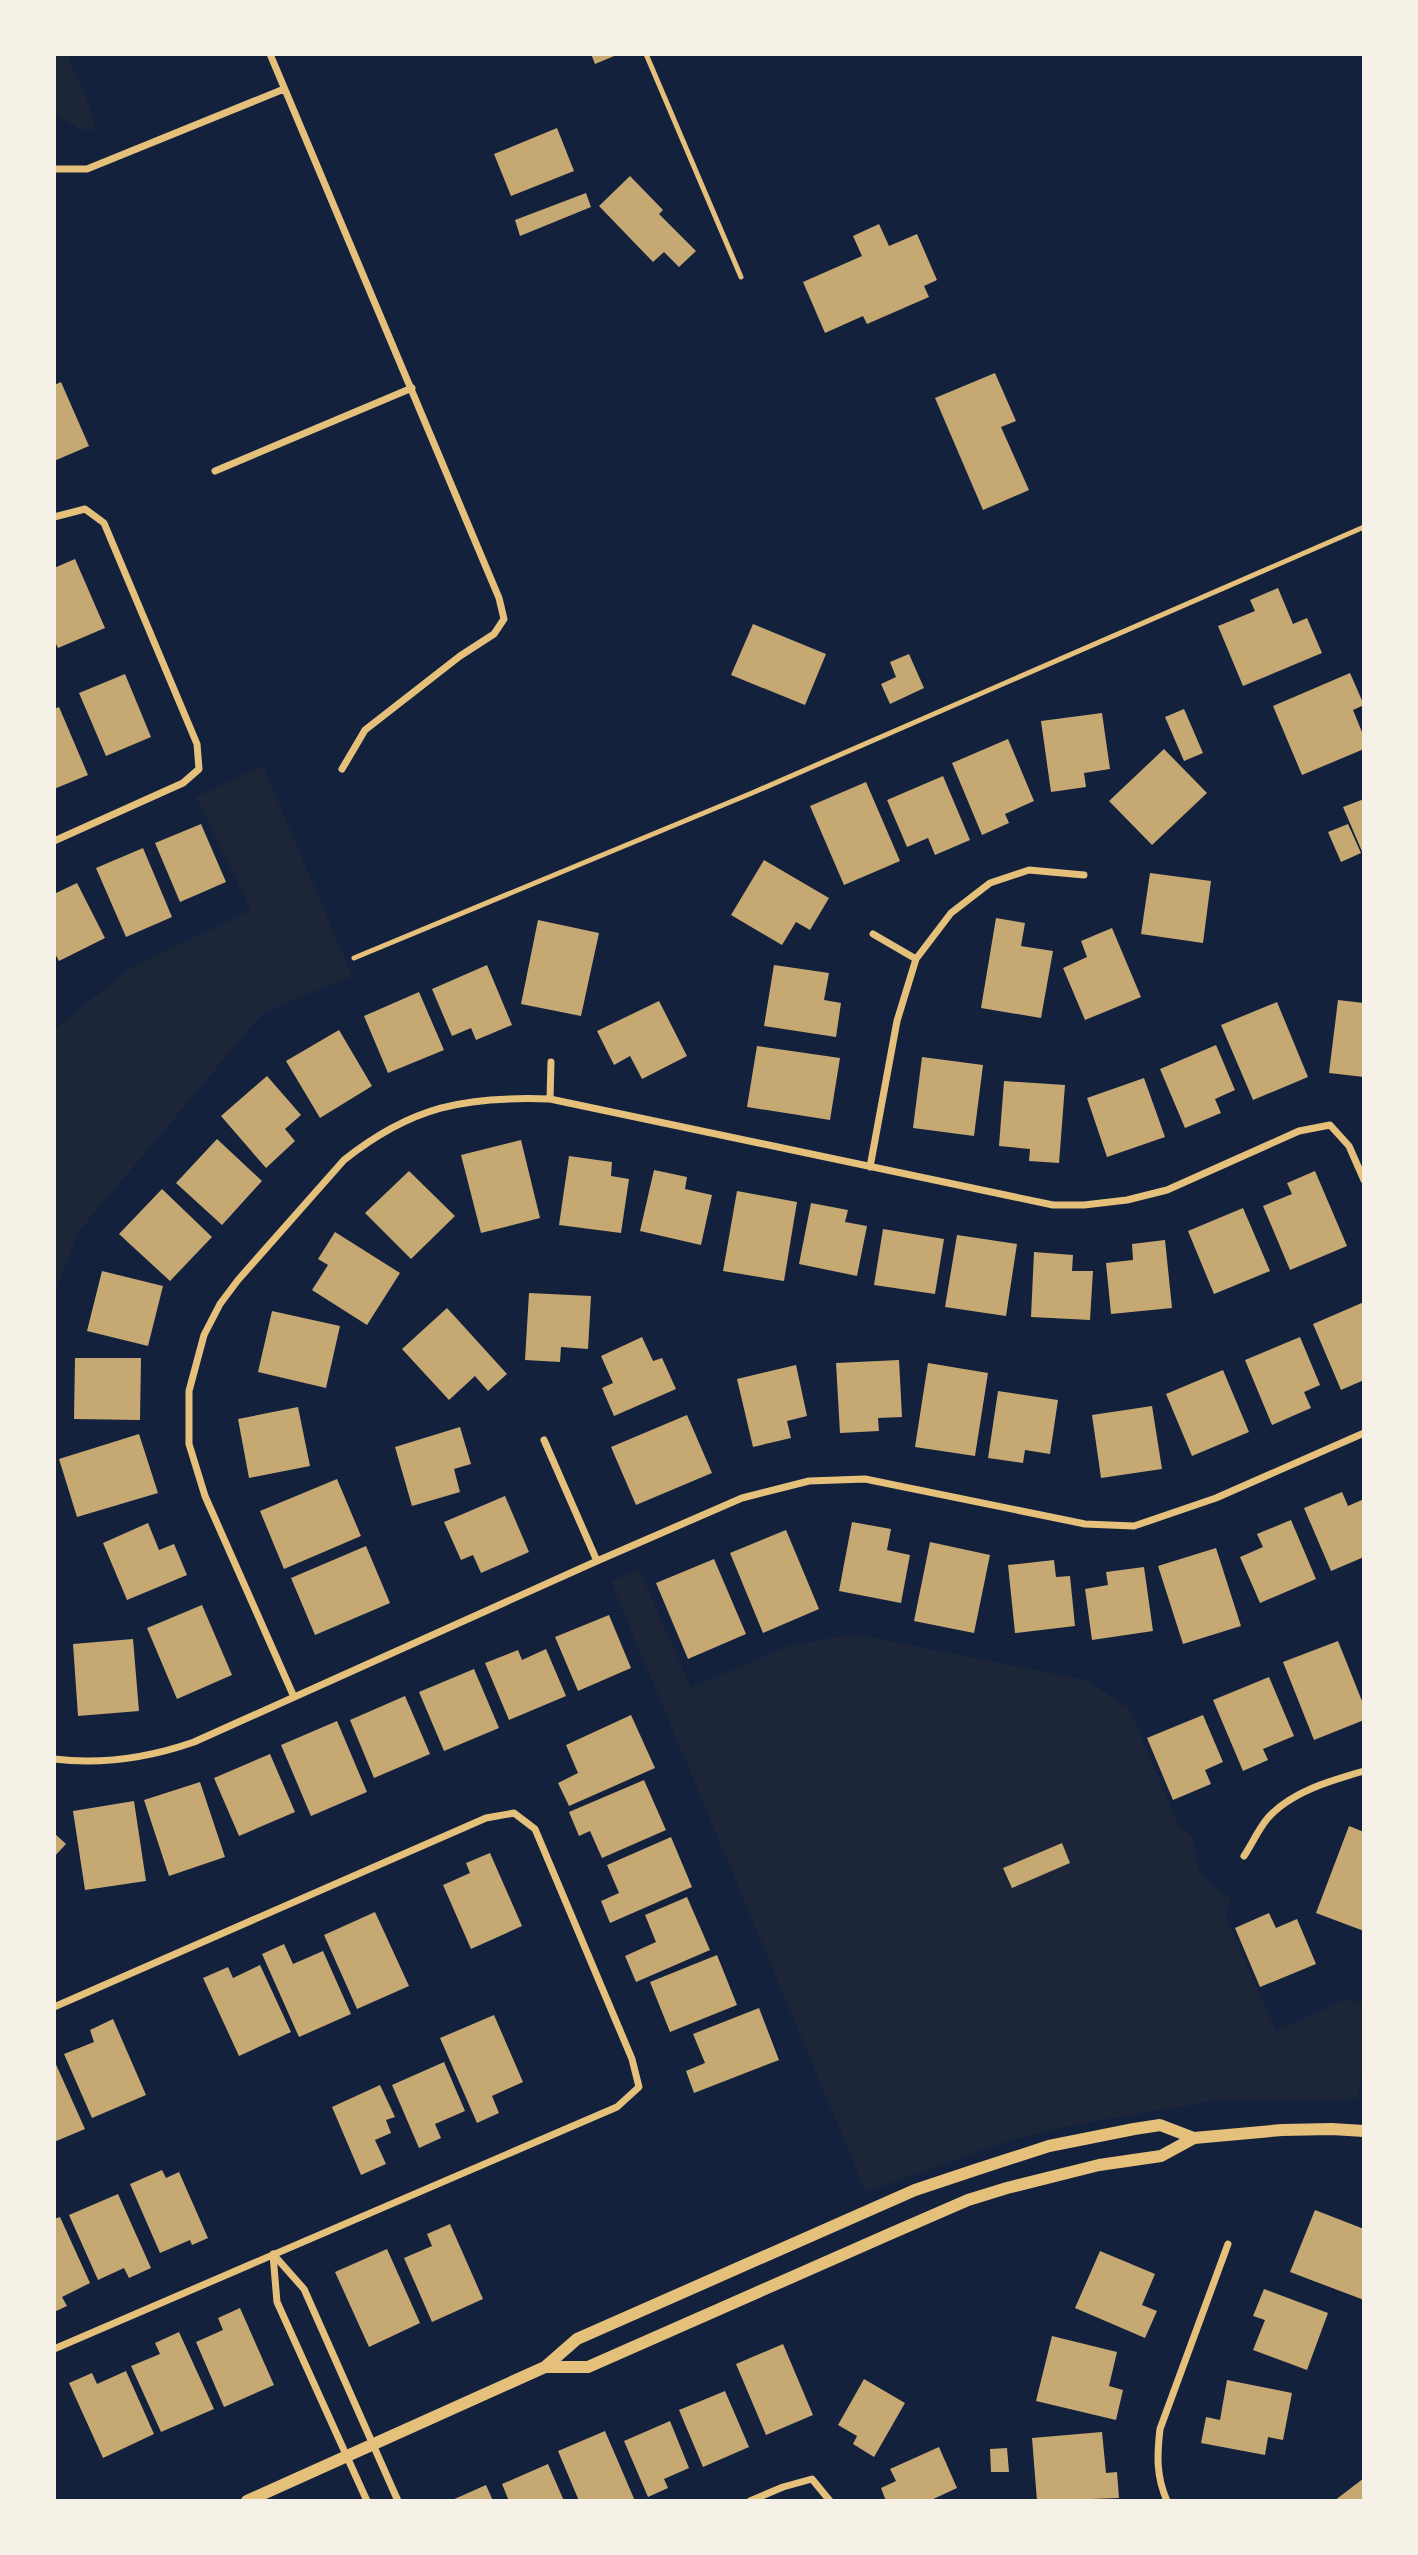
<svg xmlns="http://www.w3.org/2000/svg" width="1418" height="2555" font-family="Jost,sans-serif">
<rect width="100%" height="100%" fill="#14213d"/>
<path fill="#1d2539" d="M54 54H67L93 115 94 131 78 128 54 114Z
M263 766 352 976 263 1013 79 1231 54 1295V1030L130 968 251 910 196 797Z
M639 1569 691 1688 788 1646 855 1634 1086 1680 1129 1708 1179 1826 1193 1837 1198 1869 1214 1888 1230 1897 1226 1917 1276 2031 1346 1999 1364 2005V2049L1358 2099 1212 2101 1062 2127 1008 2141 866 2192 611 1582Z"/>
<path fill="#c6a872" d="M591 54H619L595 64Z
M557 128 574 171 511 196 494 154Z
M630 176 663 210 659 214 696 251 679 267 664 252 653 262 599 206Z
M586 193 591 207 520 236 515 220Z
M879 224 889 246 917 234 937 280 924 286 929 297 867 324 863 316 825 333 803 282 862 256 853 236Z
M995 373 1016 421 1001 427 1029 490 983 510 935 398Z
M61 382 89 446 54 461V385Z
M75 559 105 628 58 648 54 640V568Z
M1278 588 1293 624 1307 618 1322 653 1243 686 1218 626 1255 611 1250 600Z
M753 624 826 654 805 705 731 675Z
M909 654 924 688 890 704 881 684 896 677 890 662Z
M1350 673 1364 705 1353 710 1364 737V749L1302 775 1273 706Z
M125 674 151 737 106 756 79 693Z
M59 707 88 775 54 789V709Z
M1184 709 1203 753 1184 761 1165 717Z
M1102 713 1110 769 1084 773 1086 787 1051 792 1041 721Z
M1008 739 1034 801 1005 814 1009 823 982 835 952 763Z
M1164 749 1207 793 1152 845 1109 801Z
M943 776 970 840 935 855 928 838 907 847 887 800Z
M866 782 900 861 844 885 810 806Z
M1364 799V856L1343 807Z
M201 824 226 882 180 902 155 843Z
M1348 824 1361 853 1341 862 1328 832Z
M143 848 172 917 126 937 96 868Z
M764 860 829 898 810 930 796 922 782 945 731 915Z
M1150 873 1211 881 1203 943 1141 934Z
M77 883 105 938 59 961 54 952V894Z
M996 918 1025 923 1021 946 1053 951 1041 1018 981 1008Z
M538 920 599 933 581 1016 521 1004Z
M1112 928 1141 997 1085 1020 1063 968 1087 957 1081 941Z
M487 965 512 1025 476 1040 471 1028 452 1036 432 989Z
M774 965 829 973 824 1000 841 1003 836 1037 764 1026Z
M419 992 444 1050 388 1073 364 1016Z
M1338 1000 1364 1003V1077L1329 1073Z
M659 1001 687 1056 642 1079 630 1056 614 1065 597 1031Z
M1277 1002 1308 1077 1253 1100 1221 1025Z
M339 1030 372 1086 320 1118 286 1061Z
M1216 1045 1235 1090 1215 1099 1221 1113 1185 1128 1160 1069Z
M757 1046 840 1058 830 1120 747 1107Z
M922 1057 983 1065 974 1136 913 1128Z
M267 1076 301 1115 285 1129 295 1141 266 1168 221 1116Z
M1144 1078 1165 1137 1107 1157 1087 1098Z
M1004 1081 1065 1085 1059 1163 1029 1161 1030 1149 999 1146Z
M217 1139 262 1181 222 1225 176 1183Z
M521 1140 540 1218 481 1233 461 1155Z
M569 1156 612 1162 611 1176 629 1179 621 1233 559 1225Z
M654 1170 687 1177 685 1189 712 1195 701 1245 640 1231Z
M409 1171 455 1216 411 1259 365 1213Z
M1315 1171 1347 1246 1290 1270 1263 1206 1292 1194 1287 1183Z
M162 1189 212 1237 170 1281 119 1234Z
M737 1191 797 1202 784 1281 723 1271Z
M811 1203 848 1210 845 1222 867 1226 857 1276 799 1264Z
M1243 1208 1270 1271 1214 1294 1188 1231Z
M883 1229 944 1239 935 1294 874 1285Z
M335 1232 400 1273 367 1325 312 1290 328 1265 318 1259Z
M957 1235 1017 1244 1006 1316 945 1307Z
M1165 1240 1172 1308 1111 1314 1106 1263 1133 1260 1132 1244Z
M1034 1252 1073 1255 1072 1271H1093L1090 1320 1031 1317Z
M102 1271 163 1286 148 1346 87 1331Z
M529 1293 591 1296 588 1349 561 1347 560 1362 525 1360Z
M1364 1302V1380L1341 1390 1313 1324Z
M447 1308 507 1374 488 1391 475 1376 449 1400 402 1349Z
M272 1311 340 1326 326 1388 258 1372Z
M642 1337 653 1361 662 1358 676 1389 614 1416 602 1388 613 1383 601 1356Z
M1300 1337 1320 1385 1304 1392 1311 1408 1272 1425 1245 1360Z
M75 1358H141L140 1420 74 1419Z
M899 1360 902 1417 878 1418 879 1431 840 1433 836 1363Z
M928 1363 988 1373 975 1456 915 1447Z
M796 1365 807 1416 787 1421 791 1438 753 1447 737 1379Z
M1223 1370 1249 1432 1192 1456 1166 1394Z
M998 1391 1058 1400 1050 1454 1025 1450 1023 1463 988 1458Z
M1152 1406 1162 1469 1101 1478 1092 1415Z
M298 1407 310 1466 249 1478 238 1419Z
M687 1415 712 1473 636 1505 611 1447Z
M460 1427 471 1464 454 1469 460 1492 412 1506 395 1447Z
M139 1434 158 1493 77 1517 59 1459Z
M337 1479 361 1536 284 1569 260 1511Z
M1342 1492 1348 1506 1364 1499V1557L1331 1571 1304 1508Z
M505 1496 529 1552 481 1573 473 1555 461 1560 444 1522Z
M1291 1520 1316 1579 1260 1603 1240 1557 1263 1547 1257 1534Z
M852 1522 891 1529 887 1550 910 1555 901 1603 839 1591Z
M148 1523 159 1550 174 1544 187 1575 127 1600 103 1543Z
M786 1530 819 1609 763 1633 730 1553Z
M930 1542 990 1555 974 1633 914 1621Z
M366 1546 390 1603 315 1635 291 1578Z
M1216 1548 1241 1626 1183 1644 1158 1566Z
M714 1559 746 1634 688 1659 656 1583Z
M1054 1560 1056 1577 1070 1576 1075 1626 1015 1633 1008 1565Z
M1144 1567 1153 1631 1092 1640 1085 1589 1108 1585 1106 1572Z
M202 1605 232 1675 177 1699 147 1628Z
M609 1615 631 1668 578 1691 555 1637Z
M133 1639 139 1711 78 1716 73 1644Z
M1338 1641 1364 1706V1720L1314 1740 1283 1662Z
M546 1649 566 1696 509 1720 485 1663 518 1650 522 1660Z
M474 1669 499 1728 444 1751 419 1692Z
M1269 1677 1294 1736 1263 1749 1268 1760 1243 1771 1213 1700Z
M405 1696 430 1754 374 1778 350 1720Z
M631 1715 655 1768 569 1806 558 1783 578 1773 566 1745Z
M1203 1715 1223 1762 1205 1770 1211 1784 1173 1800 1147 1738Z
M337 1721 367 1792 311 1816 281 1745Z
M270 1754 295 1812 239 1836 214 1778Z
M644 1780 666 1830 602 1858 590 1831 579 1836 569 1812Z
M200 1782 225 1857 169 1876 144 1800Z
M134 1801 146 1881 85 1890 73 1811Z
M1349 1826 1364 1832V1931L1316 1913Z
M54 1833 66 1844 54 1857Z
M671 1837 692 1887 610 1923 601 1901 619 1893 607 1865Z
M1062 1843 1070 1863 1012 1888 1003 1868Z
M490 1853 522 1926 471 1949 443 1885 470 1873 466 1863Z
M687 1897 710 1950 636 1982 625 1956 656 1942 645 1915Z
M375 1912 409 1986 357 2009 324 1935Z
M1269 1913 1276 1928 1297 1919 1316 1964 1260 1987 1235 1928Z
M284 1944 293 1964 323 1951 351 2014 299 2037 262 1954Z
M717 1955 737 2005 670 2032 650 1982Z
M260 1965 291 2032 239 2056 203 1978 228 1967 233 1978Z
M759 2008 779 2060 694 2093 686 2071 705 2063 693 2034Z
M494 2015 523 2082 492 2096 499 2113 477 2123 440 2038Z
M113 2019 146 2095 92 2118 64 2054 94 2042 90 2030Z
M54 2060 85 2129 54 2142Z
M444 2062 465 2111 435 2124 441 2138 419 2148 392 2085Z
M380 2085 395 2117 386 2120 391 2133 375 2140 386 2164 361 2175 332 2107Z
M162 2170 166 2178 179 2172 208 2238 192 2245 190 2240 160 2253 130 2184Z
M118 2194 151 2268 129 2278 124 2268 98 2280 69 2215Z
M1315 2210 1364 2229V2300L1290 2272Z
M60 2217 90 2283 62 2297 67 2306 54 2312V2219Z
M450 2224 483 2299 432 2322 404 2258 432 2246 427 2234Z
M387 2249 420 2323 369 2347 335 2272Z
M1100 2251 1155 2274 1142 2305 1157 2311 1145 2338 1075 2308Z
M1264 2289 1328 2313 1307 2370 1253 2350 1265 2320 1253 2316Z
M240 2308 274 2385 224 2407 196 2342 223 2330 218 2318Z
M179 2332 214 2409 161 2432 131 2366 160 2354 155 2343Z
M1052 2336 1117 2352 1109 2386 1123 2390 1116 2420 1036 2401Z
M783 2344 813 2415 766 2435 736 2364Z
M126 2371 154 2434 103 2458 69 2383 92 2373 97 2384Z
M864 2379 905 2403 874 2457 853 2444 857 2436 838 2425Z
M1227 2380 1292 2393 1283 2440 1268 2437 1265 2455 1201 2443 1206 2417 1220 2420Z
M725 2391 749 2447 703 2467 679 2410Z
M670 2421 689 2468 664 2479 668 2488 648 2497 624 2441Z
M605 2431 635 2501H579L558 2451Z
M1102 2432 1106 2473 1117 2472 1119 2498 1037 2501 1032 2438Z
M939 2447 957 2488 929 2501H886L881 2488 896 2481 890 2469Z
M1007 2448 1009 2472H991L990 2449Z
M548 2464 564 2501H509L502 2484Z
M1364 2478V2501H1334Z
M486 2485 493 2501H450Z"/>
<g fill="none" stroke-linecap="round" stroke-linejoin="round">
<path stroke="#e5c07b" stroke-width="5" d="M646 54 741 277
M354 958 752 793 1364 527"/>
<path stroke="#e5c07b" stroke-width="7" d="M270 54 499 598 504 619 494 634 460 656 365 730 342 769
M54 169H87L284 89
M215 471 412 388
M54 517 85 509 104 523 197 744 199 769 183 783 54 841
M873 934 916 959
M550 1099 551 1062
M870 1167 897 1021 916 959 951 913 990 883 1029 870 1084 875
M544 1440 597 1561
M294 1697 205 1496 189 1444V1391L204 1335 220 1304 238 1280 344 1160C412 1106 465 1096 550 1099L1053 1205H1084L1127 1200 1167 1190 1299 1131 1330 1125 1349 1146 1364 1180
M54 1759C103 1765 148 1758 194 1742L597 1561 742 1498 809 1481 865 1479 1085 1524 1134 1526 1216 1498 1364 1433
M1244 1856C1252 1844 1258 1830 1267 1819 1290 1792 1332 1780 1364 1771
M54 2007 486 1818 514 1813 535 1829 632 2059 639 2087 617 2107 54 2349
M273 2254 304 2289 398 2501
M273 2255 277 2302 367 2501
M750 2501 783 2487 812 2479 830 2501
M1167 2501C1156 2476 1157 2455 1160 2429L1228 2244"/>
<path stroke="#e5c07b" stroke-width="12" d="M545 2367H588L892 2233 968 2200 1007 2188 1099 2165 1161 2156 1194 2138 1282 2130 1332 2129 1364 2131
M247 2501 545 2367 577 2339 915 2190 975 2170 1049 2146 1134 2129 1160 2125 1194 2138"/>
</g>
<rect width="1418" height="2555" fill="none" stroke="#f6f1e7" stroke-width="112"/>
</svg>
